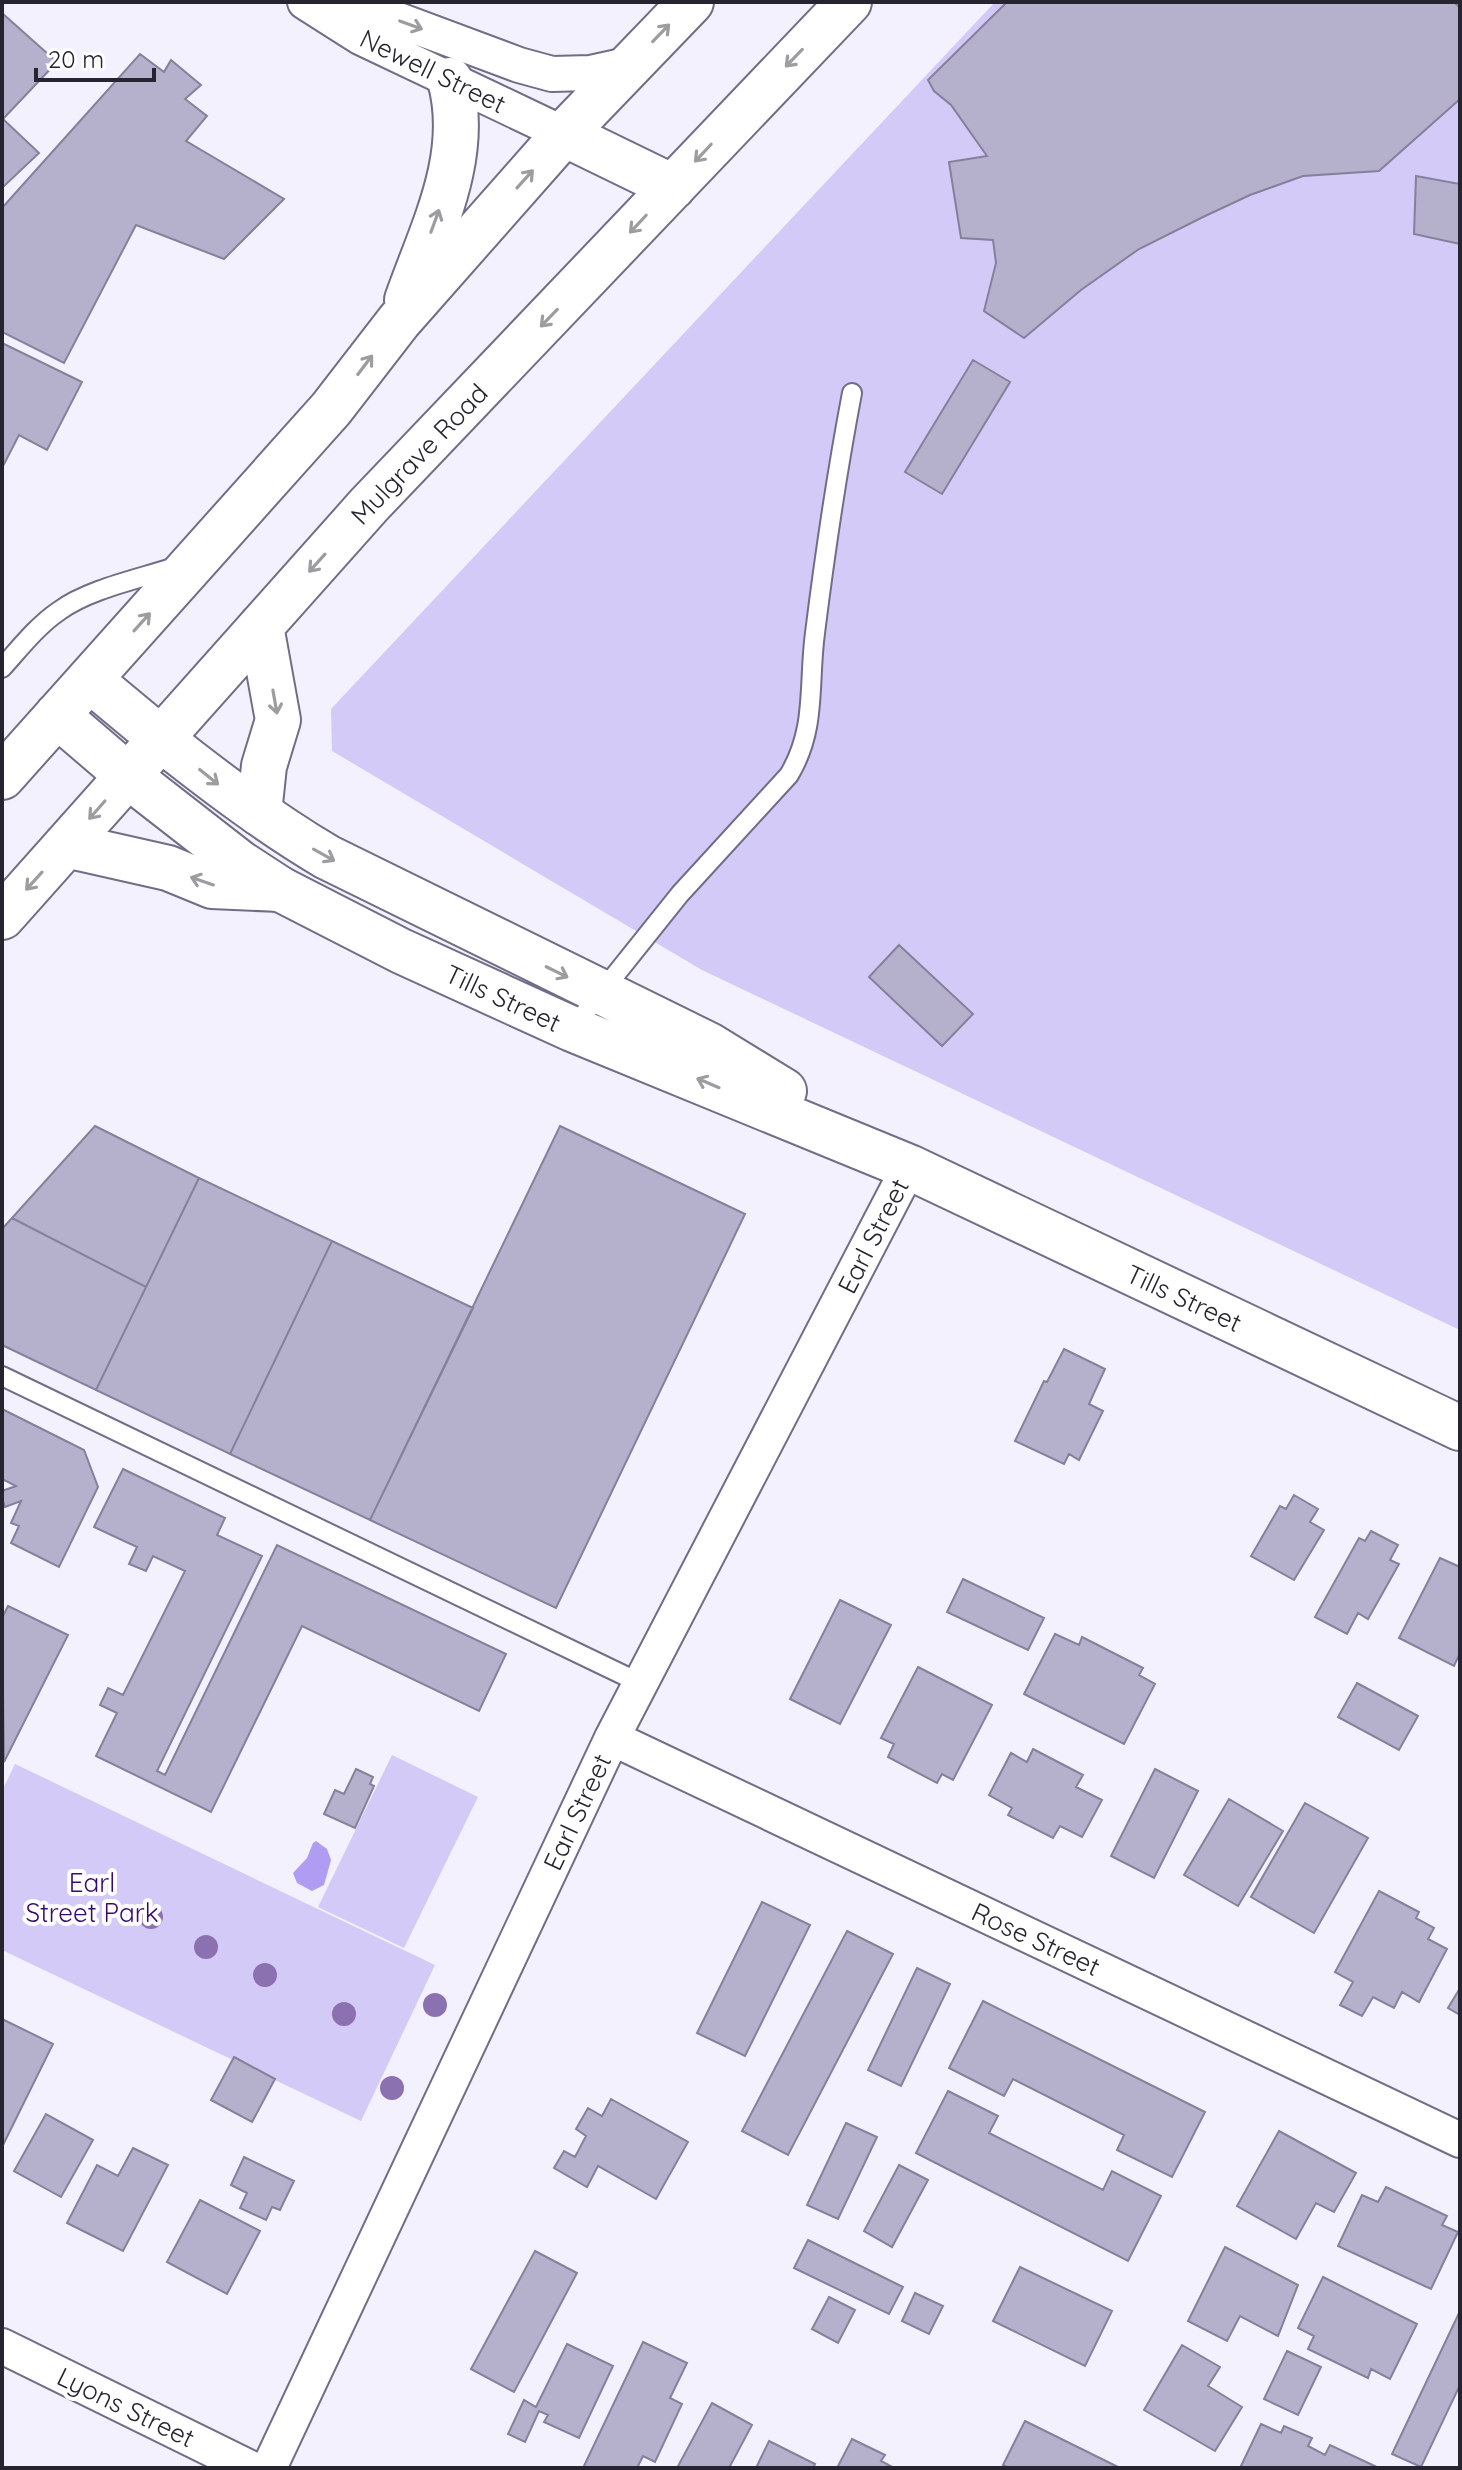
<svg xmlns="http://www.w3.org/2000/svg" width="1462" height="2470" font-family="Quicksand,sans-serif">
<rect width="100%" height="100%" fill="#f3f1fd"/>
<path fill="#d3caf7" d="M995 2H1460V1330L702 970 332 751 331 709Z
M392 1755 478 1797 404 1948 318 1907Z
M15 1764 435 1965 361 2121 2 1950V1791Z"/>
<path fill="#b19cf3" d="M316 1841 327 1849 331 1860 324 1885 312 1891 297 1883 293 1873 307 1858 313 1843Z"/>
<path fill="#b5b0cc" stroke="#85809b" stroke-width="2" d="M1007 2H1454L1460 8V99L1379 171 1303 176 1250 195 1203 217 1139 249 1081 290 1024 338 984 311 996 263 993 240 961 238 949 162 987 156 951 105 934 91 928 80Z
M2 13 57 62 3 119 39 153 2 188Z
M140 54 164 72 171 60 201 85 185 99 207 116 186 141 284 199 224 259 136 225 64 363 2 332V208Z
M1416 176 1460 184V244L1414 234Z
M2 343 82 382 47 450 19 435 2 468Z
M973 360 1010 382 942 494 905 472Z
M899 945 973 1014 942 1046 869 977Z
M95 1126 199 1178 146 1287 12 1218Z
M560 1126 745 1214 556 1608 370 1520Z
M199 1178 332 1241 230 1454 96 1390Z
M12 1218 146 1287 96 1390 2 1345V1229Z
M332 1241 473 1308 370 1520 230 1454Z
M1064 1349 1105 1369 1089 1404 1103 1411 1079 1460 1069 1454 1064 1464 1015 1441 1044 1381 1047 1382Z
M2 1409 84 1450 98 1487 59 1567 11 1543 19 1526 11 1523 21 1501 5 1507 2 1499V1491L16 1486 2 1479Z
M123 1469 225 1518 217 1535 262 1556 157 1771 165 1775 277 1545 506 1654 479 1711 302 1626 211 1812 96 1756 117 1713 100 1705 108 1688 123 1695 185 1571 153 1556 146 1571 129 1564 137 1547 94 1527Z
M1294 1495 1318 1509 1310 1522 1324 1530 1294 1580 1251 1556 1280 1506 1286 1509Z
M1371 1531 1398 1545 1390 1560 1399 1564 1368 1619 1358 1613 1347 1634 1315 1617 1359 1538 1365 1541Z
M1440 1558 1460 1567V1653L1454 1666 1399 1638Z
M963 1579 1044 1618 1028 1650 947 1612Z
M840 1600 891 1625 840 1724 790 1699Z
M8 1606 68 1635 4 1762 2 1618Z
M1055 1634 1079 1645 1082 1637 1143 1668 1139 1675 1155 1684 1124 1744 1024 1694Z
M918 1667 992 1705 953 1780 942 1774 937 1783 888 1757 894 1744 881 1738Z
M1357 1683 1418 1716 1399 1750 1338 1717Z
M1033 1749 1083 1775 1076 1787 1102 1800 1082 1837 1060 1826 1053 1838 1008 1815 1012 1808 989 1795 1011 1753 1027 1762Z
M356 1769 373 1777 370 1784 374 1786 355 1828 324 1814 335 1790 344 1794Z
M1155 1769 1198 1791 1154 1878 1111 1856Z
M1229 1799 1283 1831 1238 1906 1184 1875Z
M1305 1803 1368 1838 1314 1933 1251 1897Z
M1379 1891 1419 1912 1416 1918 1434 1928 1428 1939 1447 1949 1419 2002 1402 1992 1394 2008 1373 1997 1362 2016 1340 2005 1353 1982 1335 1972Z
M762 1902 810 1925 745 2056 697 2033Z
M847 1931 893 1954 788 2155 742 2131Z
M917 1968 950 1984 901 2086 868 2070Z
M1460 1988V2015L1448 2008Z
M983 2001 1205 2112 1172 2177 1117 2150 1124 2135 1013 2079 1004 2096 949 2068Z
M2 2019 53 2044 2 2147Z
M234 2057 275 2079 252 2122 211 2100Z
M948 2091 998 2116 989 2133 1103 2190 1112 2171 1161 2196 1128 2261 916 2153Z
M611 2099 688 2142 656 2199 598 2166 587 2187 554 2168 564 2151 575 2157 586 2136 576 2129 588 2108 602 2116Z
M46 2114 93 2140 61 2197 14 2171Z
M846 2123 877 2137 838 2219 807 2205Z
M1279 2131 1356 2173 1334 2212 1316 2203 1296 2239 1237 2206Z
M133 2148 168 2165 123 2251 67 2223 97 2165 118 2176Z
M244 2157 294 2181 280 2210 272 2207 266 2220 240 2208 247 2193 231 2185Z
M899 2165 928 2180 892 2247 864 2231Z
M1386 2187 1447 2216 1442 2225 1458 2232 1431 2289 1338 2246 1362 2195 1378 2202Z
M200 2200 260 2231 227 2294 167 2262Z
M808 2240 903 2287 889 2314 794 2268Z
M1225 2247 1298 2285 1278 2336 1240 2316 1227 2341 1188 2321Z
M535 2251 577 2273 514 2392 471 2369Z
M1020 2267 1112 2311 1085 2366 993 2321Z
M1323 2277 1417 2324 1390 2379 1371 2369 1368 2378 1308 2349 1314 2336 1298 2328Z
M915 2293 943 2306 929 2334 902 2321Z
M829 2297 855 2310 838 2343 812 2329Z
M1460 2311V2385L1421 2467 1392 2454Z
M643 2342 687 2363 670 2398 682 2404 655 2462 643 2456 637 2468H583Z
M567 2344 613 2366 579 2438 544 2422 548 2415 539 2411 525 2442 508 2434 524 2400 536 2407Z
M1182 2345 1220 2367 1208 2386 1242 2407 1215 2451 1144 2410Z
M1287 2351 1321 2367 1298 2415 1264 2399Z
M712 2403 752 2425 729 2468H677Z
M1025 2421 1120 2468H1009L1003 2465Z
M1261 2424 1281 2433 1284 2426 1312 2438 1308 2446 1325 2455 1330 2445 1379 2468H1240Z
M852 2439 885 2455 881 2461 894 2468H837Z
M769 2441 815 2464 813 2468H756Z"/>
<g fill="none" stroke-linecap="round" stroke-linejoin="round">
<defs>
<path id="service" d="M2 668C20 648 37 626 59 611 89 589 139 579 175 567
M572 1029 680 894 789 775C817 728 808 685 815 633 825 553 837 472 852 393
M2 1376 640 1683"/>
<path id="minor" d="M305 2 360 37 564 134
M336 2 377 12 519 65 552 74 590 73 631 64
M612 1738 1460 2140
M2 2346 250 2468
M269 2468 612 1738 909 1167"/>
<path id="tertiary" d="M161 739C214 781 268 822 327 857L709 1045 784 1091
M127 775 240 863 280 889 401 951 572 1029 909 1167 1460 1428"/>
<path id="primary" d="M564 134 673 187
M407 300C432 229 471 156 450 80
M90 680 161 739
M57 715 127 775
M2 777 331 409 399 321 564 134 691 2
M259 813 264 766 278 720 261 626
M66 845 168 868 212 886 280 889
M2 917 369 505 849 2"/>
</defs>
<use href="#service" stroke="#726d87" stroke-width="22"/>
<use href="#minor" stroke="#726d87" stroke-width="38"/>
<use href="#tertiary" stroke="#726d87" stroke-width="48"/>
<use href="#primary" stroke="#726d87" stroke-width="48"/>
<use href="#service" stroke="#fff" stroke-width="18"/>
<use href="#minor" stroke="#fff" stroke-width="34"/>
<use href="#tertiary" stroke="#fff" stroke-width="44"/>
<use href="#primary" stroke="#fff" stroke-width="44"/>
</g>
<g fill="#8c71b0">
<circle cx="151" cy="1917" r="12"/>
<circle cx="206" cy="1947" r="12"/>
<circle cx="265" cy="1975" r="12"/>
<circle cx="435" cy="2005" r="12"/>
<circle cx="344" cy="2014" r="12"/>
<circle cx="392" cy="2088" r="12"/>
</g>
<defs><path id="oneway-shaft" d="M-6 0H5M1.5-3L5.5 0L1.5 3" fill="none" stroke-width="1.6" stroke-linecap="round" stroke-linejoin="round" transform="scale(2)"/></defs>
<g stroke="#9d9ca1">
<use href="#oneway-shaft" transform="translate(411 25) rotate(20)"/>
<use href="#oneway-shaft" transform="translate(661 33) rotate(-46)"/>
<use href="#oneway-shaft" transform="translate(794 58) rotate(134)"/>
<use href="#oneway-shaft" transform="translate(703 153) rotate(133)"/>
<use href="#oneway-shaft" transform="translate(525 179) rotate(-48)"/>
<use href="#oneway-shaft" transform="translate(435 221) rotate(-70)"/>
<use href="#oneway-shaft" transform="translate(638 224) rotate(133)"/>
<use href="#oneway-shaft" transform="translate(549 318) rotate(134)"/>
<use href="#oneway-shaft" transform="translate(365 365) rotate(-53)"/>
<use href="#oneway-shaft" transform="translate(317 563) rotate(132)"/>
<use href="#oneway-shaft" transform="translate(142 622) rotate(-48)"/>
<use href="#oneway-shaft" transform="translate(275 702) rotate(80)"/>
<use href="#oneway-shaft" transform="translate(209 777) rotate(39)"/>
<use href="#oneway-shaft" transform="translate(97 810) rotate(131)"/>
<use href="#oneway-shaft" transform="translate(324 855) rotate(29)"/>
<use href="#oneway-shaft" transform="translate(34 881) rotate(132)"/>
<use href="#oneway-shaft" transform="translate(202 881) rotate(-161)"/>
<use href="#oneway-shaft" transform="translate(557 972) rotate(26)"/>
<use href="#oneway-shaft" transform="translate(708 1083) rotate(-157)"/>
</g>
<g text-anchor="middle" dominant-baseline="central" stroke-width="8" stroke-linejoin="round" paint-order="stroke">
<g font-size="26" fill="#26242f" stroke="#fff">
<text transform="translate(433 71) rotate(26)">Newell Street</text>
<text transform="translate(419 454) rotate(-46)">Mulgrave Road</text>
<text transform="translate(503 998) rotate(25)">Tills Street</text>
<text transform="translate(873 1236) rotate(-63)">Earl Street</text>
<text transform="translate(1184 1298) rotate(25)">Tills Street</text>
<text transform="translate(577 1812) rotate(-65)">Earl Street</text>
<text transform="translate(1036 1939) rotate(25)">Rose Street</text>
<text transform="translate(126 2407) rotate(26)">Lyons Street</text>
</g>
<g font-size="26" fill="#370871" stroke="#fff">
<text x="92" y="1882">Earl<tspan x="92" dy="30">Street Park</tspan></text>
</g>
</g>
<rect width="1462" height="2470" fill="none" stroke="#26242f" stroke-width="8"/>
<path d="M36 68v12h118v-12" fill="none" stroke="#26242f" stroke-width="4"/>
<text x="48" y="68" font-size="24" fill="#26242f" stroke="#ffffff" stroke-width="6" paint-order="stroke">20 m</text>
</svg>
